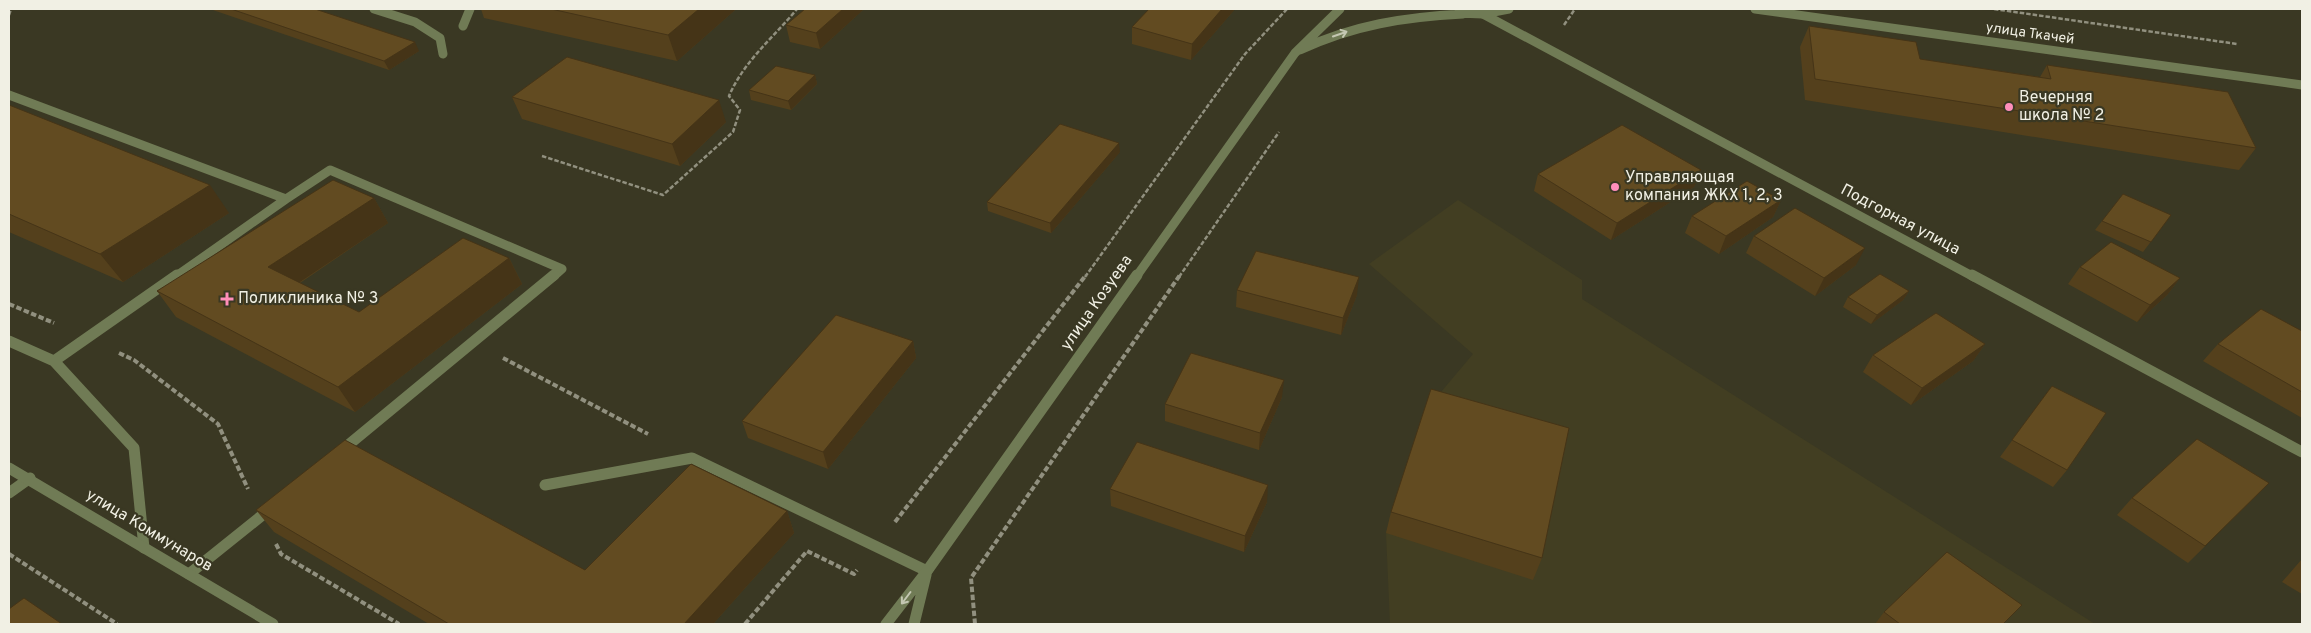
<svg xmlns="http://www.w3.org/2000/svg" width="2311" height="633" font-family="Overpass,sans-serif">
<rect width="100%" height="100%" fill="#3a3823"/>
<path fill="#423e22" d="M1458 200 1582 280V299L2095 624H1390L1386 533 1425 411 1473 354 1369 264Z"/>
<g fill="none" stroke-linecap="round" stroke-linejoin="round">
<path stroke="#91907f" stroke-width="2.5" stroke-dasharray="4.5 2" stroke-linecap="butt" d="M1994 9 2237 44
M9 15 11 9
M1564 25 1575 9
M542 156 663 195 733 132 740 110 729 96C744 61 773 38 797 9
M1085 277 1245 54 1287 9
M1179 277 1279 132"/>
<path stroke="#91907f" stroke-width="4" stroke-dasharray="5.5 2.5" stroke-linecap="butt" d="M9 304 54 323
M119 353 134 360 218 424 248 489
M503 358 648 434
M895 522 1086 275
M276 544 281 554 399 624
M9 554 117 624
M745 624 807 551 854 574 857 570
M975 624 971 578 1180 275"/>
<path stroke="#707b55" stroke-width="9" d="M374 9 415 22 440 38 443 54
M463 26 470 9
M9 95 286 199 175 277
M286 199 330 170 562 269 553 277"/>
<path stroke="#707b55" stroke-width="11" d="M9 341 54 361 177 275
M54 361 134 448 144 548
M341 451 554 275
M545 485 692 458 927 571
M9 493 30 478
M189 574 270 509"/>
<path stroke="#707b55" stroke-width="9" d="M1483 14 1974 277"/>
<path stroke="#707b55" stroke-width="11" d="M1972 275 2302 452"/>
<path stroke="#707b55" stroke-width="9" d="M1755 9 2302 85
M1458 13 1483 14 1509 9
M1300 50C1353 25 1405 17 1463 14
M1136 277 1295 53 1340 9"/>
<path stroke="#707b55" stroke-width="11" d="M9 468 273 624
M886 624 927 571 1137 275
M914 624 926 575"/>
</g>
<path fill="#54401c" d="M210 9H315L419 51 389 70Z
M481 9H734L735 10 677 61 484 18Z
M805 9H864L820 49 790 42 786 25Z
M1149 9H1235L1191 60 1132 44V27Z
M1809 26 1920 59 2040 77 2047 65 2256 148 2239 170 1805 100 1800 47Z
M815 75 817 84 791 110 751 100 749 90Z
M512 97 726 122 680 166 522 119Z
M9 105 229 213 123 282 9 232Z
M1120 152 1051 233 988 211 987 202Z
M1701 170 1694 187 1611 240 1534 191 1538 174Z
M374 198 388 223 300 283 359 312 509 258 522 284 355 412 176 317 157 291Z
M1781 200 1773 217 1719 254 1685 233 1692 216Z
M2171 215 2143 252 2095 230 2102 221Z
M1754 236 1856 265 1815 296 1746 253Z
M2080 267 2180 278 2167 295 2137 322 2068 284Z
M1237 290 1357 295 1341 335 1236 307Z
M1909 291 1903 300 1871 324 1843 307 1848 297Z
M2302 331V418L2203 361 2218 344Z
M913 341 916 358 828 469 748 438 742 421Z
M1985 344 1973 361 1911 405 1863 372 1873 355Z
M2052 386 2067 470 2053 487 2000 457Z
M1282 397 1259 450 1165 421V404Z
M2269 483 2188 563 2117 515 2132 498Z
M1110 489 1267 502 1244 552 1111 506Z
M256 510 585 570 787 511 794 533 713 624H429L274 532Z
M1391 512 1542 558 1533 580 1386 533Z
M2302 559V594L2282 582Z
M1884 612 2004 624H1875Z"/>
<path fill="#453417" d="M699 9H734L735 10 677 61 668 35Z
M843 9H864L820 49 816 33Z
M1222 9H1235L1191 60 1192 44Z
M415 42 419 51 389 70 384 61Z
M815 75 817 84 791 110 788 101Z
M719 100 726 122 680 166 672 144Z
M1119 143 1120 152 1051 233 1050 223Z
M1701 170 1694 187 1611 240 1617 223Z
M210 185 229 213 123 282 100 254Z
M374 198 388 223 285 292 268 267Z
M1781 200 1773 217 1719 254 1726 236Z
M1865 248 1856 265 1815 296 1824 278Z
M509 258 522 284 355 412 338 387Z
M1359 277 1357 295 1341 335 1343 318Z
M2180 278 2167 295 2137 322 2150 305Z
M1909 291 1903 300 1871 324 1877 315Z
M913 341 916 358 828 469 823 452Z
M1985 344 1973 361 1911 405 1922 388Z
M1284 380 1282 397 1259 450 1260 433Z
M1268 485 1267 502 1244 552 1245 536Z
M787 511 794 533 713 624H684Z"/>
<path fill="#624b21" stroke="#453417" d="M231 9H315L415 42 384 61Z
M551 9H699L668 35Z
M805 9H843L816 33 786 25Z
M1149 9H1222L1192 44 1132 27Z
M1809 26 1916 42 1920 59 2051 79 2047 65 2228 92 2256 148 1815 79Z
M567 57 719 100 672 144 512 97Z
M776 66 815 75 788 101 749 90Z
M9 105 210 185 100 254 9 214Z
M1060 124 1119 143 1050 223 987 202Z
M1622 125 1701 170 1617 223 1538 174Z
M333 180 374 198 268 267 359 312 463 238 509 258 338 387 157 291Z
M1747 181 1781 200 1726 236 1692 216Z
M2123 194 2171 215 2151 242 2102 221Z
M1795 208 1865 248 1824 278 1754 236Z
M2111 242 2180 278 2150 305 2080 267Z
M1256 251 1359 277 1343 318 1237 290Z
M1880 274 1909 291 1877 315 1848 297Z
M2261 309 2302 331V392L2218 344Z
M1936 313 1985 344 1922 388 1873 355Z
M836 315 913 341 823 452 742 421Z
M1191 353 1284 380 1260 433 1165 404Z
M2052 386 2106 413 2067 470 2012 440Z
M1431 389 1569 428 1542 558 1391 512Z
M2197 439 2269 483 2205 546 2132 498Z
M345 440 585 570 691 464 787 511 684 624H449L256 510Z
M1137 442 1268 485 1245 536 1110 489Z
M1947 552 2022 605 2003 624H1900L1884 612Z
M24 598 62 624H9V609Z"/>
<defs><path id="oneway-shaft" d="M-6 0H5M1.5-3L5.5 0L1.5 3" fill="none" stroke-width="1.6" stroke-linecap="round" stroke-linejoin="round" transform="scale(1.25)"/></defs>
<g stroke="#c4c7b2">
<use href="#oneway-shaft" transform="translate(1340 34) rotate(-19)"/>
<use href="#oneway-shaft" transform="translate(906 598) rotate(127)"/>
</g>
<g fill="#ff8eba" stroke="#3a3823" stroke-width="2">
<circle cx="2009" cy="107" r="5"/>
<circle cx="1615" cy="187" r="5"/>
<path d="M224.5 291.5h5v5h5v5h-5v5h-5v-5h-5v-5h5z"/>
</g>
<g text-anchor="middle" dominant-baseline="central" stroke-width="4.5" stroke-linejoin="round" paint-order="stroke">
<g font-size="14" fill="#f1f0e4" stroke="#3a3823">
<text transform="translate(2030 34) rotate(8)">улица Ткачей</text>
</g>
<g font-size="16" fill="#f1f0e4" stroke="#3a3823" text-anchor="start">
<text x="2019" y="98">Вечерняя<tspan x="2019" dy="18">школа № 2</tspan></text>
<text x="1625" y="178">Управляющая<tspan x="1625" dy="18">компания ЖКХ 1, 2, 3</tspan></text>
<text x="238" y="299">Поликлиника № 3</text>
</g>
<g font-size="16" fill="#f1f0e4" stroke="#3a3823">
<text transform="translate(1900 220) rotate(28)">Подгорная улица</text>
<text transform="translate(1097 303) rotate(-55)">улица Козуева</text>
<text transform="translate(149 531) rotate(31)">улица Коммунаров</text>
</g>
</g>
<rect width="2311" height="633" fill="none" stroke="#f1f0e4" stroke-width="20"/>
</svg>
